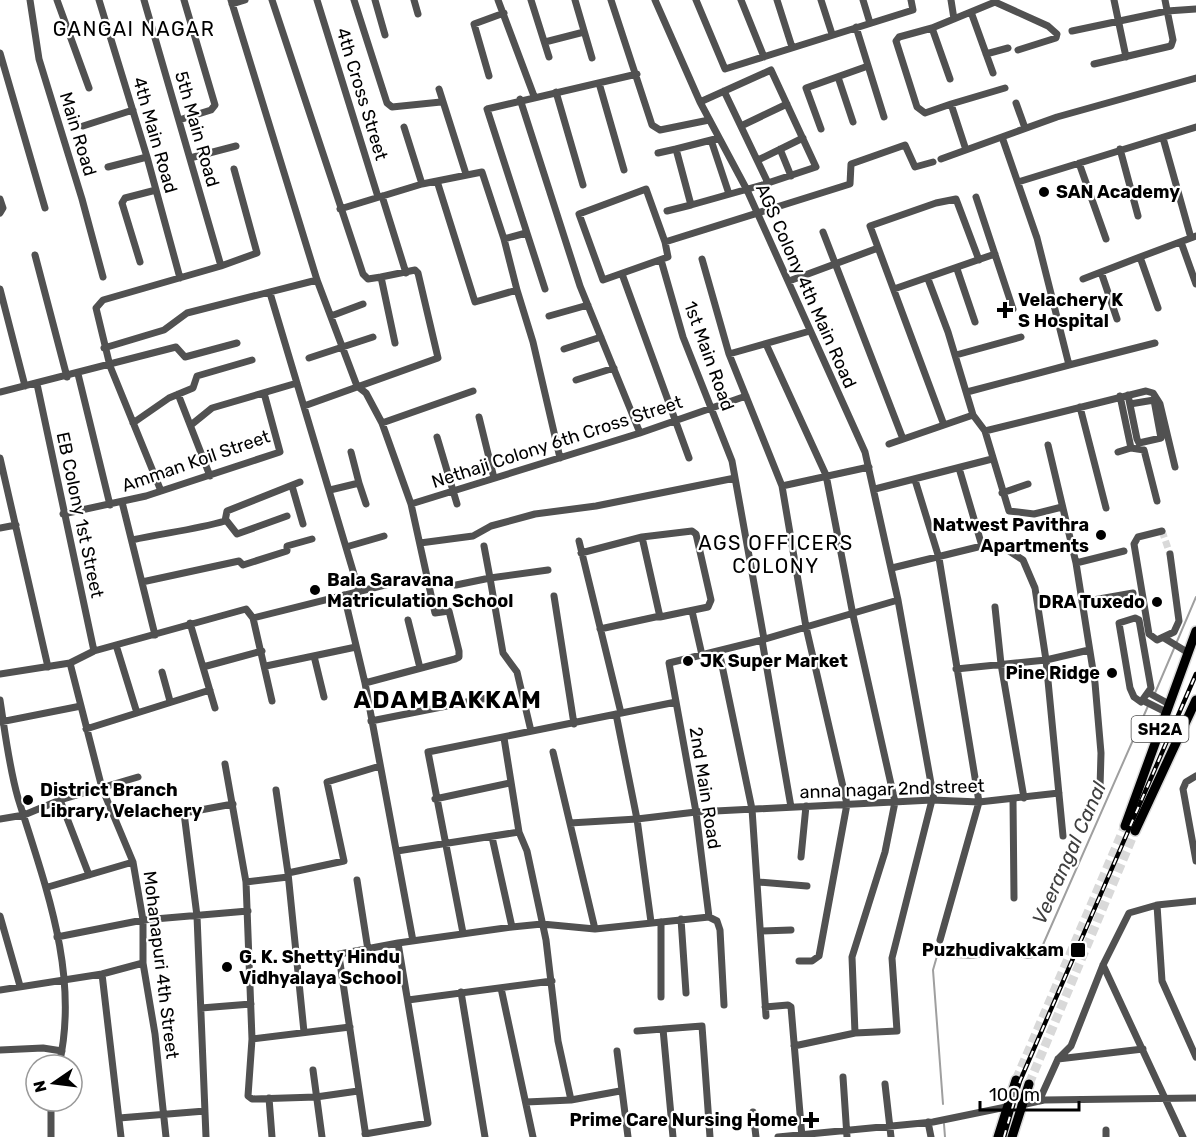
<svg xmlns="http://www.w3.org/2000/svg" width="1196" height="1137" font-family="Rubik,sans-serif">
<rect width="100%" height="100%" fill="#fff"/>
<g fill="none" stroke-linecap="round" stroke-linejoin="round">
<path stroke="#9f9f9f" stroke-width="2" d="M1155 693 1196 597
M943 1104 933 970 937 956 972 958 1001 953 1028 958 1038 956 1148 706
M944 1124 945 1137"/>
<path stroke="#d9d9d9" stroke-width="7" stroke-dasharray="7 3.5" stroke-linecap="butt" d="M1162 531 1170 554"/>
<path stroke="#d9d9d9" stroke-width="9" stroke-dasharray="9 4.5" stroke-linecap="butt" d="M1016 1080 1125 826
M1029 1084 1135 831"/>
<defs>
<path id="major" d="M1125 826 1196 631
M1135 831 1196 700
M998 1137 1016 1080
M1012 1137 1029 1084"/>
</defs>
<use href="#major" stroke="#dbdbdb" stroke-width="12"/>
<path stroke="#515151" stroke-width="7" d="M30 0 39 59 82 199 103 277
M57 0 89 88
M99 0 147 157 180 278
M144 0 221 266
M231 0 317 280 357 386 366 393 382 423 411 504 435 613 449 611 459 651V657L455 659 365 683
M272 0 363 274 368 279 381 277 395 343
M317 0 378 197
M354 0 387 103 392 107 441 102
M375 0 385 35
M414 0 418 14
M498 0 534 96
M531 0 549 57
M575 0 592 58
M611 0 652 125 660 130 709 120
M655 0 700 102 747 190 865 452 898 600 934 800
M696 0 725 69 913 10 911 0
M741 0 764 57
M777 0 792 47
M821 0 832 34
M863 0 870 23
M951 0 954 19
M1114 0 1126 57
M232 4 245 0
M971 12 993 73
M856 27 884 117
M932 28 950 79
M1072 31 1167 11 1196 9
M545 42 584 32
M0 53 45 208
M986 54 1008 48
M1094 64 1171 46 1173 40 1165 0
M489 76 474 24 504 13
M838 77 853 122
M599 83 624 170
M439 89 466 174
M724 91 768 183
M556 92 583 185
M520 99 580 286 640 433
M700 102 771 70 816 167 762 185 691 205 676 149 719 138
M1016 103 1025 128
M951 104 1005 88
M179 120 211 110 215 105 184 0
M83 126 133 110
M741 126 787 104
M404 127 422 184
M821 129 806 88 868 66
M1163 138 1191 238
M711 140 729 194
M780 149 791 176
M1120 149 1138 216
M966 150 951 104 925 113 917 107 896 41 899 37 932 28 995 2 1048 26 1057 34 1056 38 1018 50
M658 153 676 149
M190 158 236 146
M941 159 1057 117 1196 78
M758 160 803 138
M1079 163 1106 239
M108 167 147 157
M1018 182 1196 127
M382 196 406 273
M976 197 1013 309
M0 199 3 208 0 213
M340 209 422 184 482 172 504 239 517 290 475 302 437 181
M667 211 691 205
M823 232 903 439
M504 239 526 233
M665 242 668 257 603 280 579 214 646 189 665 242 850 184 851 164 905 145 915 167 933 162
M1181 242 1196 284
M35 255 67 377
M702 259 729 354 782 486 806 627 847 804 819 956 812 961H799
M661 260 683 337 732 461 764 639
M140 262 122 203 125 198 156 190
M957 269 975 322
M1101 272 1117 319
M622 274 689 458
M928 279 948 332 973 415 985 431 1009 511 1034 514 1062 507
M1083 279 1140 257
M789 281 878 248
M0 289 25 386
M545 289 487 109 637 74
M894 289 995 254
M517 290 533 342 560 458
M270 293 359 591
M1158 308 1140 257 1196 236
M331 316 363 304
M549 316 588 305
M766 344 826 475 853 615 895 802 885 852 852 957 855 1033
M104 348 164 330 187 313 317 280
M564 349 601 337
M729 354 810 331
M956 355 1021 337
M309 358 373 337
M1069 365 1155 343
M78 374 110 505
M576 380 614 368
M37 384 94 651
M0 392 176 347 185 357 237 343
M967 392 1069 365 1037 238 1002 137
M178 394 210 476
M1128 395 1137 439 1139 443 1161 438 1154 400 1130 404
M1120 396 1131 448 1144 450 1157 501
M304 406 438 358 418 273 415 270 381 277
M1080 407 1106 508
M479 417 494 478
M133 423 169 398 193 388 197 376 252 360
M382 423 473 391
M191 425 212 408 297 383
M944 425 870 226 936 203 956 199 979 260
M985 431 1146 391 1153 393 1160 404 1175 467
M437 437 457 504
M889 444 973 415
M1048 445 1076 563 1095 683 1101 753 1100 788
M351 452 359 483
M1118 452 1131 448
M0 458 48 667
M959 468 982 546
M915 480 939 558 979 802 940 940
M292 486 303 524
M782 486 869 467
M875 489 992 459
M330 490 359 483 366 504
M161 491 110 366 96 308 103 300 221 266 257 253 234 169
M1002 493 1028 484
M122 502 155 635
M411 504 640 433 746 396
M63 514 146 496 280 452 264 393
M226 520 237 534 287 516
M0 528 16 525
M1162 531 1138 537 1134 544 1149 634 1157 640 1174 632 1179 621 1170 554
M132 540C163 533 194 530 225 521L227 511 300 482
M579 541 621 713
M420 543 473 536 491 526 535 514 596 506 735 478
M346 547 384 536
M581 553 642 537 692 531 696 534 711 600 708 607 660 617 642 537
M1076 563 1124 551
M892 568 982 546 1006 549 1023 560 1035 588 1046 660 1063 836
M142 582 239 561 243 565 287 551V546L312 539
M456 585 490 578 484 546
M344 595 365 683 413 941
M554 596 574 724
M1082 602 1133 593
M995 607 1001 664 1024 798
M692 611 702 655
M253 618 393 583
M1135 618 1139 620 1151 688 1141 702 1134 697 1130 688 1119 623Z
M408 620 420 668
M190 623 215 708
M600 629 660 616
M1164 638 1187 652
M762 640 791 807
M116 645 137 713
M719 651 752 809 766 1016
M314 656 324 697
M70 663 102 788 133 862 143 920V963L155 1034 166 1137
M266 666 356 647
M203 667 262 651
M956 669 1046 660 1089 650
M162 672 170 701
M0 674 70 663 94 651 246 609 253 618 272 701
M1149 693 1169 704
M0 700C5 732 9 767 18 798 45 885 80 974 59 1065
M1144 701 1166 712
M616 714 637 819 651 922
M371 721 487 698
M0 722 81 706
M86 729 210 690
M531 731 517 672 503 653 490 578 548 570
M504 738 519 832 527 851 546 940 558 1041 571 1100
M553 752 595 929
M225 764 246 882 252 1039 248 1096 252 1099 316 1097 358 1091
M1196 776 1186 782 1183 789 1196 861
M276 790 288 873 304 1032
M435 799 510 783
M1013 799 1014 898
M60 800 89 875
M0 819 24 815 60 800 138 777
M570 823 637 819 696 812 932 800 979 802 1059 793
M492 837 512 927
M397 851 519 832
M801 857 806 806
M288 873 344 861 327 782 380 766
M357 880 368 950
M246 882 288 877
M758 882 807 886
M48 887 133 862
M1157 905 1162 981 1196 1057
M0 916 20 986
M709 917 696 812 669 663 762 640 898 600
M681 919 686 993
M761 931 791 930
M463 933 428 752 676 702
M57 937 143 920 248 911
M339 956 366 1137
M297 962 398 943 512 927 542 924 595 929 709 917 717 921 720 930 724 1005
M1103 965 1183 1137
M102 974 121 1137
M501 988 533 1137
M0 990 102 974 143 963
M461 992 485 1137
M661 997V922
M408 1000 552 981
M765 1007 788 1005 791 1007 802 1137
M201 1008 251 1004
M663 1029 673 1137
M637 1031 702 1026 710 1137
M252 1039 350 1027
M794 1046 855 1033 897 1031 892 958 932 800
M0 1050 43 1048 62 1051
M617 1051 628 1137
M1058 1059 1143 1049
M313 1070 322 1137
M843 1077 847 1137
M885 1084 891 1137
M269 1098 272 1137
M1039 1101 1058 1059 1071 1046 1103 965 1129 913 1157 905 1196 901
M526 1102 571 1100 620 1091
M1021 1105 1044 1100 1196 1098
M753 1112 756 1137
M119 1118 205 1111
M928 1122 931 1137
M1106 1130V1137
M365 1134 428 1123 398 943
M51 1137V1101
M206 1137 197 916 184 813 233 804
M778 1137 933 1122 1006 1107"/>
<use href="#major" stroke="#000" stroke-width="9"/>
<defs>
<path id="rail" d="M1004 1137 1020 1081 1196 674"/>
</defs>
<use href="#rail" stroke="#000" stroke-width="4.5"/>
<use href="#rail" stroke="#fff" stroke-width="2" stroke-dasharray="7" stroke-linecap="butt"/>
</g>
<g fill="#000" stroke="#fff" stroke-width="2">
<circle cx="1044" cy="192" r="6"/>
<path d="M1002 301h6v6h6v6h-6v6h-6v-6h-6v-6h6z"/>
<circle cx="1101" cy="535" r="6"/>
<circle cx="315" cy="590" r="6"/>
<circle cx="1157" cy="602" r="6"/>
<circle cx="688" cy="661" r="6"/>
<circle cx="1112" cy="673" r="6"/>
<circle cx="28" cy="800" r="6"/>
<rect x="1070" y="942" width="16" height="16" rx="3"/>
<circle cx="227" cy="967" r="6"/>
<path d="M808 1111h6v6h6v6h-6v6h-6v-6h-6v-6h6z"/>
</g>
<g text-anchor="middle" dominant-baseline="central" stroke-width="4.5" stroke-linejoin="round" paint-order="stroke">
<rect fill="#fff" stroke="#4c4c4c" stroke-width="1.5" x="1131.5" y="716" width="57" height="26" rx="4.5"/>
<g font-size="16" font-weight="bold" fill="#000">
<text x="1160" y="729">SH2A</text>
</g>
<g font-size="18" fill="#000" stroke="#fff">
<text transform="translate(362 94) rotate(73)">4th Cross Street</text>
<text transform="translate(197 129) rotate(74)">5th Main Road</text>
<text transform="translate(78 134) rotate(73)">Main Road</text>
<text transform="translate(155 135) rotate(74)">4th Main Road</text>
<text transform="translate(806 286) rotate(66)">AGS Colony 4th Main Road</text>
<text transform="translate(709 356) rotate(70)">1st Main Road</text>
<text transform="translate(557 442) rotate(-18)">Nethaji Colony 6th Cross Street</text>
<text transform="translate(196 461) rotate(-19)">Amman Koil Street</text>
<text transform="translate(80 515) rotate(78)">EB Colony 1st Street</text>
<text transform="translate(705 788) rotate(81)">2nd Main Road</text>
<text transform="translate(892 789) rotate(-2)">anna nagar 2nd street</text>
<text transform="translate(161 965) rotate(83)">Mohanapuri 4th Street</text>
</g>
<g font-size="18" font-weight="bold" fill="#000" stroke="#fff" text-anchor="start">
<text x="1056" y="192">SAN Academy</text>
<text x="1018" y="300">Velachery K<tspan x="1018" dy="21">S Hospital</tspan></text>
<text x="1089" y="525" text-anchor="end">Natwest Pavithra<tspan x="1089" dy="21">Apartments</tspan></text>
<text x="327" y="580">Bala Saravana<tspan x="327" dy="21">Matriculation School</tspan></text>
<text x="1145" y="602" text-anchor="end">DRA Tuxedo</text>
<text x="700" y="661">JK Super Market</text>
<text x="1100" y="673" text-anchor="end">Pine Ridge</text>
<text x="40" y="790">District Branch<tspan x="40" dy="21">Library, Velachery</tspan></text>
<text x="1064" y="950" text-anchor="end">Puzhudivakkam</text>
<text x="239" y="957">G. K. Shetty Hindu<tspan x="239" dy="21">Vidhyalaya School</tspan></text>
<text x="798" y="1120" text-anchor="end">Prime Care Nursing Home</text>
</g>
<g font-size="20" letter-spacing="1.5" fill="#000" stroke="#fff">
<text x="134" y="29">GANGAI NAGAR</text>
<text x="776" y="543">AGS OFFICERS<tspan x="776" dy="23">COLONY</tspan></text>
</g>
<g font-size="20" font-style="italic" fill="#404040" stroke="#fff">
<text transform="translate(1069 853) rotate(-66)">Veerangal Canal</text>
</g>
<g font-size="24" font-weight="bold" letter-spacing="1.5" fill="#000" stroke="#fff">
<text x="448" y="700">ADAMBAKKAM</text>
</g>
</g>
<g transform="translate(54 1083) rotate(256)"><circle r="28" fill="#ffffff" stroke="#999999" stroke-width="1.5"/>
<path d="M0-4.5L10 22L0 15L-10 22Z" fill="#000000"/>
<text y="-9" font-size="16" font-weight="bold" text-anchor="middle" fill="#000000">N</text>
</g>
<path d="M980 1101v9h99v-9" fill="none" stroke="#000000" stroke-width="3"/>
<text x="989" y="1101" font-size="18" fill="#000000" stroke="#ffffff" stroke-width="4.5" paint-order="stroke">100 m</text>
</svg>
